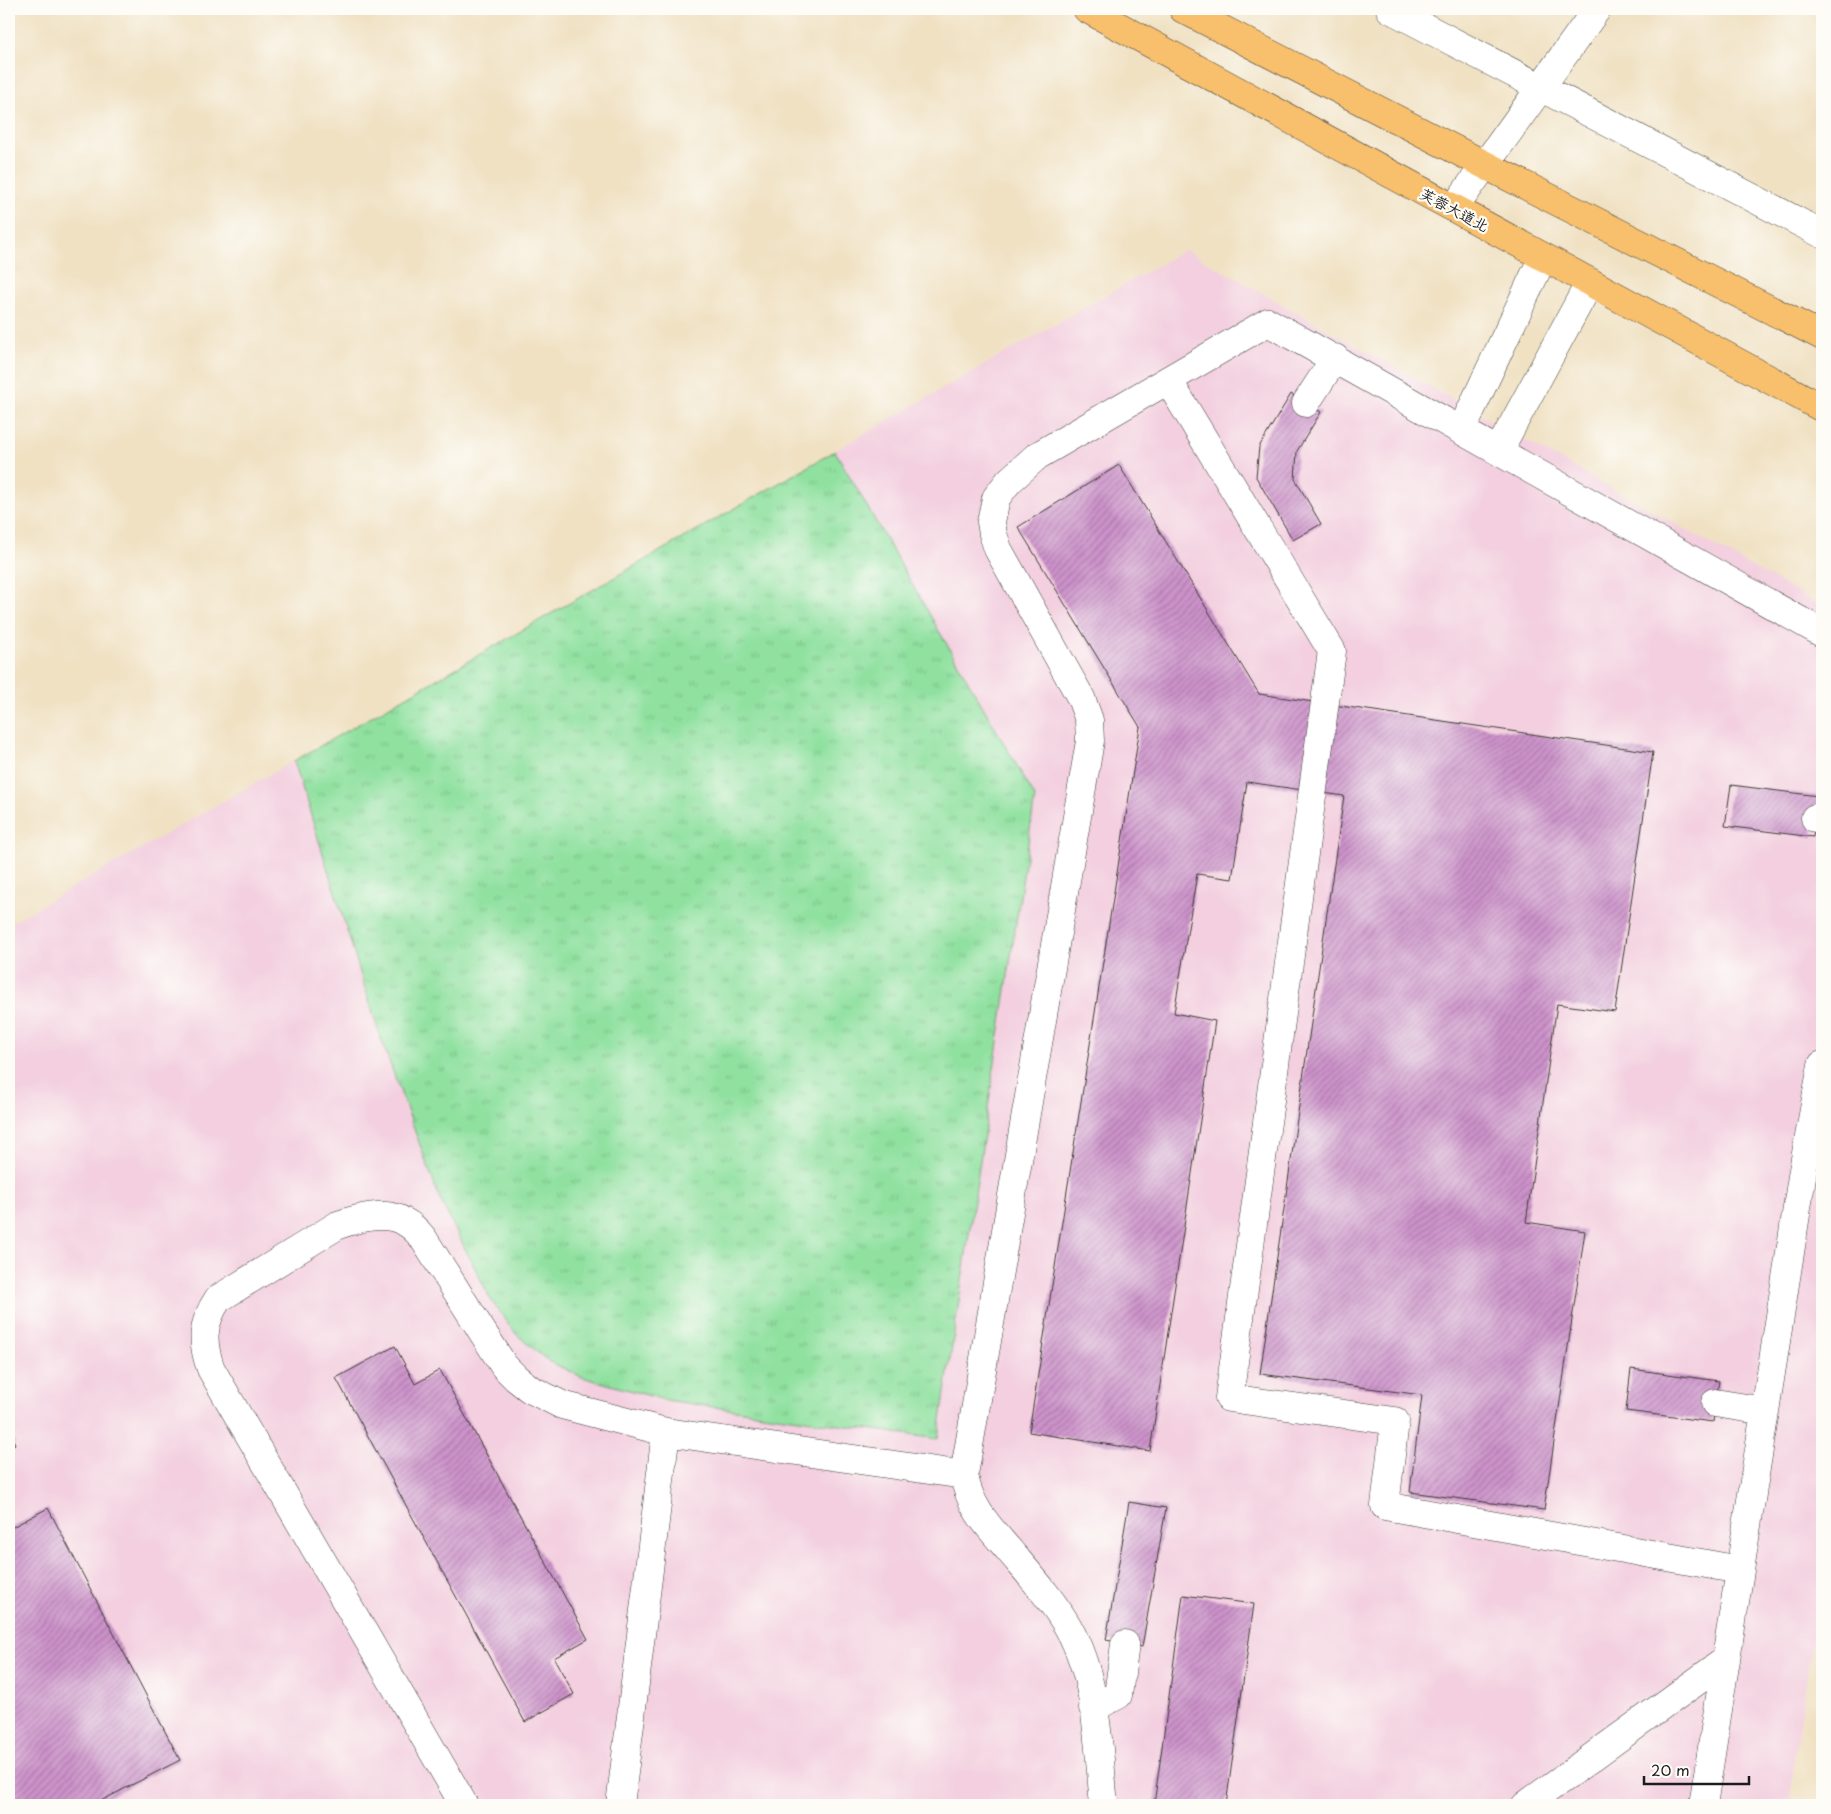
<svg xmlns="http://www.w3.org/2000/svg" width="1831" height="1814" font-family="'Playpen Sans','LXGW WenKai TC',sans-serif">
<defs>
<pattern id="grass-tufts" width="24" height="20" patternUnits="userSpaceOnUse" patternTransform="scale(1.25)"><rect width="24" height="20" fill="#90e1a0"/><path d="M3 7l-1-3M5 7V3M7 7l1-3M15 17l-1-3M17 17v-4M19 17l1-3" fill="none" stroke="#7cc089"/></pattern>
<pattern id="building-hatch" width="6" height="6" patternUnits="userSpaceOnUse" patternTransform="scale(1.25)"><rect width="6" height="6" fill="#cd93cb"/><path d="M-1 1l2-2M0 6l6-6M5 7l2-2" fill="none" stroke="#a677a4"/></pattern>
</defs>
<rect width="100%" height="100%" fill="#fdfcf7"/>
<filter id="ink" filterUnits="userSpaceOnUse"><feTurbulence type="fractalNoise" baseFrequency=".02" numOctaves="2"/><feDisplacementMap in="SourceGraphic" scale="10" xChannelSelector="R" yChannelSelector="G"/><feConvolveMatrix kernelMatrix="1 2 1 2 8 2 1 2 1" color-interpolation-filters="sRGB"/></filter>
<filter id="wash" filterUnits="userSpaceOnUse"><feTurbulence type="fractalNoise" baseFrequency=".0096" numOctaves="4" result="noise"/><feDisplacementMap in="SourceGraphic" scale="20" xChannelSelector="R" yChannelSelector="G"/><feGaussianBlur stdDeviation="1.12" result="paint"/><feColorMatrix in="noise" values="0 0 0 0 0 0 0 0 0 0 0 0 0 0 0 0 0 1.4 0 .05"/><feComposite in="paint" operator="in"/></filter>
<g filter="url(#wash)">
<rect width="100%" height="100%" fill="#f0e1c3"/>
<path fill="#f3cfdf" d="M1185 250 1822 606V1574L1788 1805H9V924Z"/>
<path fill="url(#grass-tufts)" stroke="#567e5e" d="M835 451 1035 797 938 1439 665 1400 582 1377 548 1361 516 1334 491 1300 439 1197 380 1036 294 761Z"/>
<g id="blocks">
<path fill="url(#building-hatch)" d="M1291 394 1321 412 1297 451 1295 479 1321 524 1293 540 1256 477 1259 447Z
M1119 465 1259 694 1653 752 1615 1012 1557 1004 1526 1222 1585 1231 1544 1510 1410 1492 1422 1395 1260 1374 1344 796 1247 782 1232 879 1197 874 1174 1013 1215 1021 1150 1451 1029 1432 1140 727 1018 527Z
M1731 785 1818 796 1813 837 1725 826Z
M395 1346 415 1384 440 1370 588 1639 554 1658 574 1694 525 1722 336 1378Z
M1631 1369 1719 1381 1713 1422 1626 1411Z
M9 1431 15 1444 9 1447Z
M1129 1502 1166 1508 1142 1647 1106 1640Z
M48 1508 180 1760 93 1805H9V1529Z
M1183 1595 1254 1604 1226 1805H1154Z"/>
</g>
</g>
<g filter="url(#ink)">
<use href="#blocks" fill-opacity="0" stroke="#3c3a35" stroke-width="1"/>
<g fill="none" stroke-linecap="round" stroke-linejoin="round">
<defs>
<path id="minor" d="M1390 9 1822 234
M1454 208 1597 9
M1168 380 1332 651 1229 1398 1395 1421 1385 1506 1740 1570
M1306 403 1335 358
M1462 429 1543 257
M1499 450 1590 282
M1815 818 1822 819
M1715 1403 1765 1411
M1093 1708 1118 1695 1125 1644
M464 1805 211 1369C201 1342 202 1323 218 1299L338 1225C358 1218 386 1210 405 1222 413 1226 418 1232 423 1238L504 1366 516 1378 530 1389 562 1405 666 1432 964 1475
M620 1805 666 1432
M1104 1805C1098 1746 1098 1680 1068 1627 1052 1599 1029 1574 1008 1549 988 1526 969 1506 964 1475L1090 741 1089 720 1081 698 998 549 993 534 991 522 996 498 1009 481 1037 456 1268 322 1822 633
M1526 1805 1726 1660
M1703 1805 1803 1170 1822 1065"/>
<path id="major" d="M1087 9 1822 408
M1183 9 1485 165 1822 336"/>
</defs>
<use href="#minor" stroke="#3c3a35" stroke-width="29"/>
<use href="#major" stroke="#3c3a35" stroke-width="29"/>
<use href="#minor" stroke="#fff" stroke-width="28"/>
<use href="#major" stroke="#f8bf6c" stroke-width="28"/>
</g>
</g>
<g text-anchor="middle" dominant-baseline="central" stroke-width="4.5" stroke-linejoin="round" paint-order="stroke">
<g font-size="15" fill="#1c1c1c" stroke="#fdfcf7">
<text transform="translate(1455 209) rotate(28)">芙蓉大道北</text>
</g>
</g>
<rect width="1831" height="1814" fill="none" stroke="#fdfcf7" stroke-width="30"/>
<path d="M1644 1776v8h105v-8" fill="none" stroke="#1c1c1c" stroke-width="2.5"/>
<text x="1651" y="1776" font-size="15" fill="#1c1c1c" stroke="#fdfcf7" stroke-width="4" paint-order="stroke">20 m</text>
</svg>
